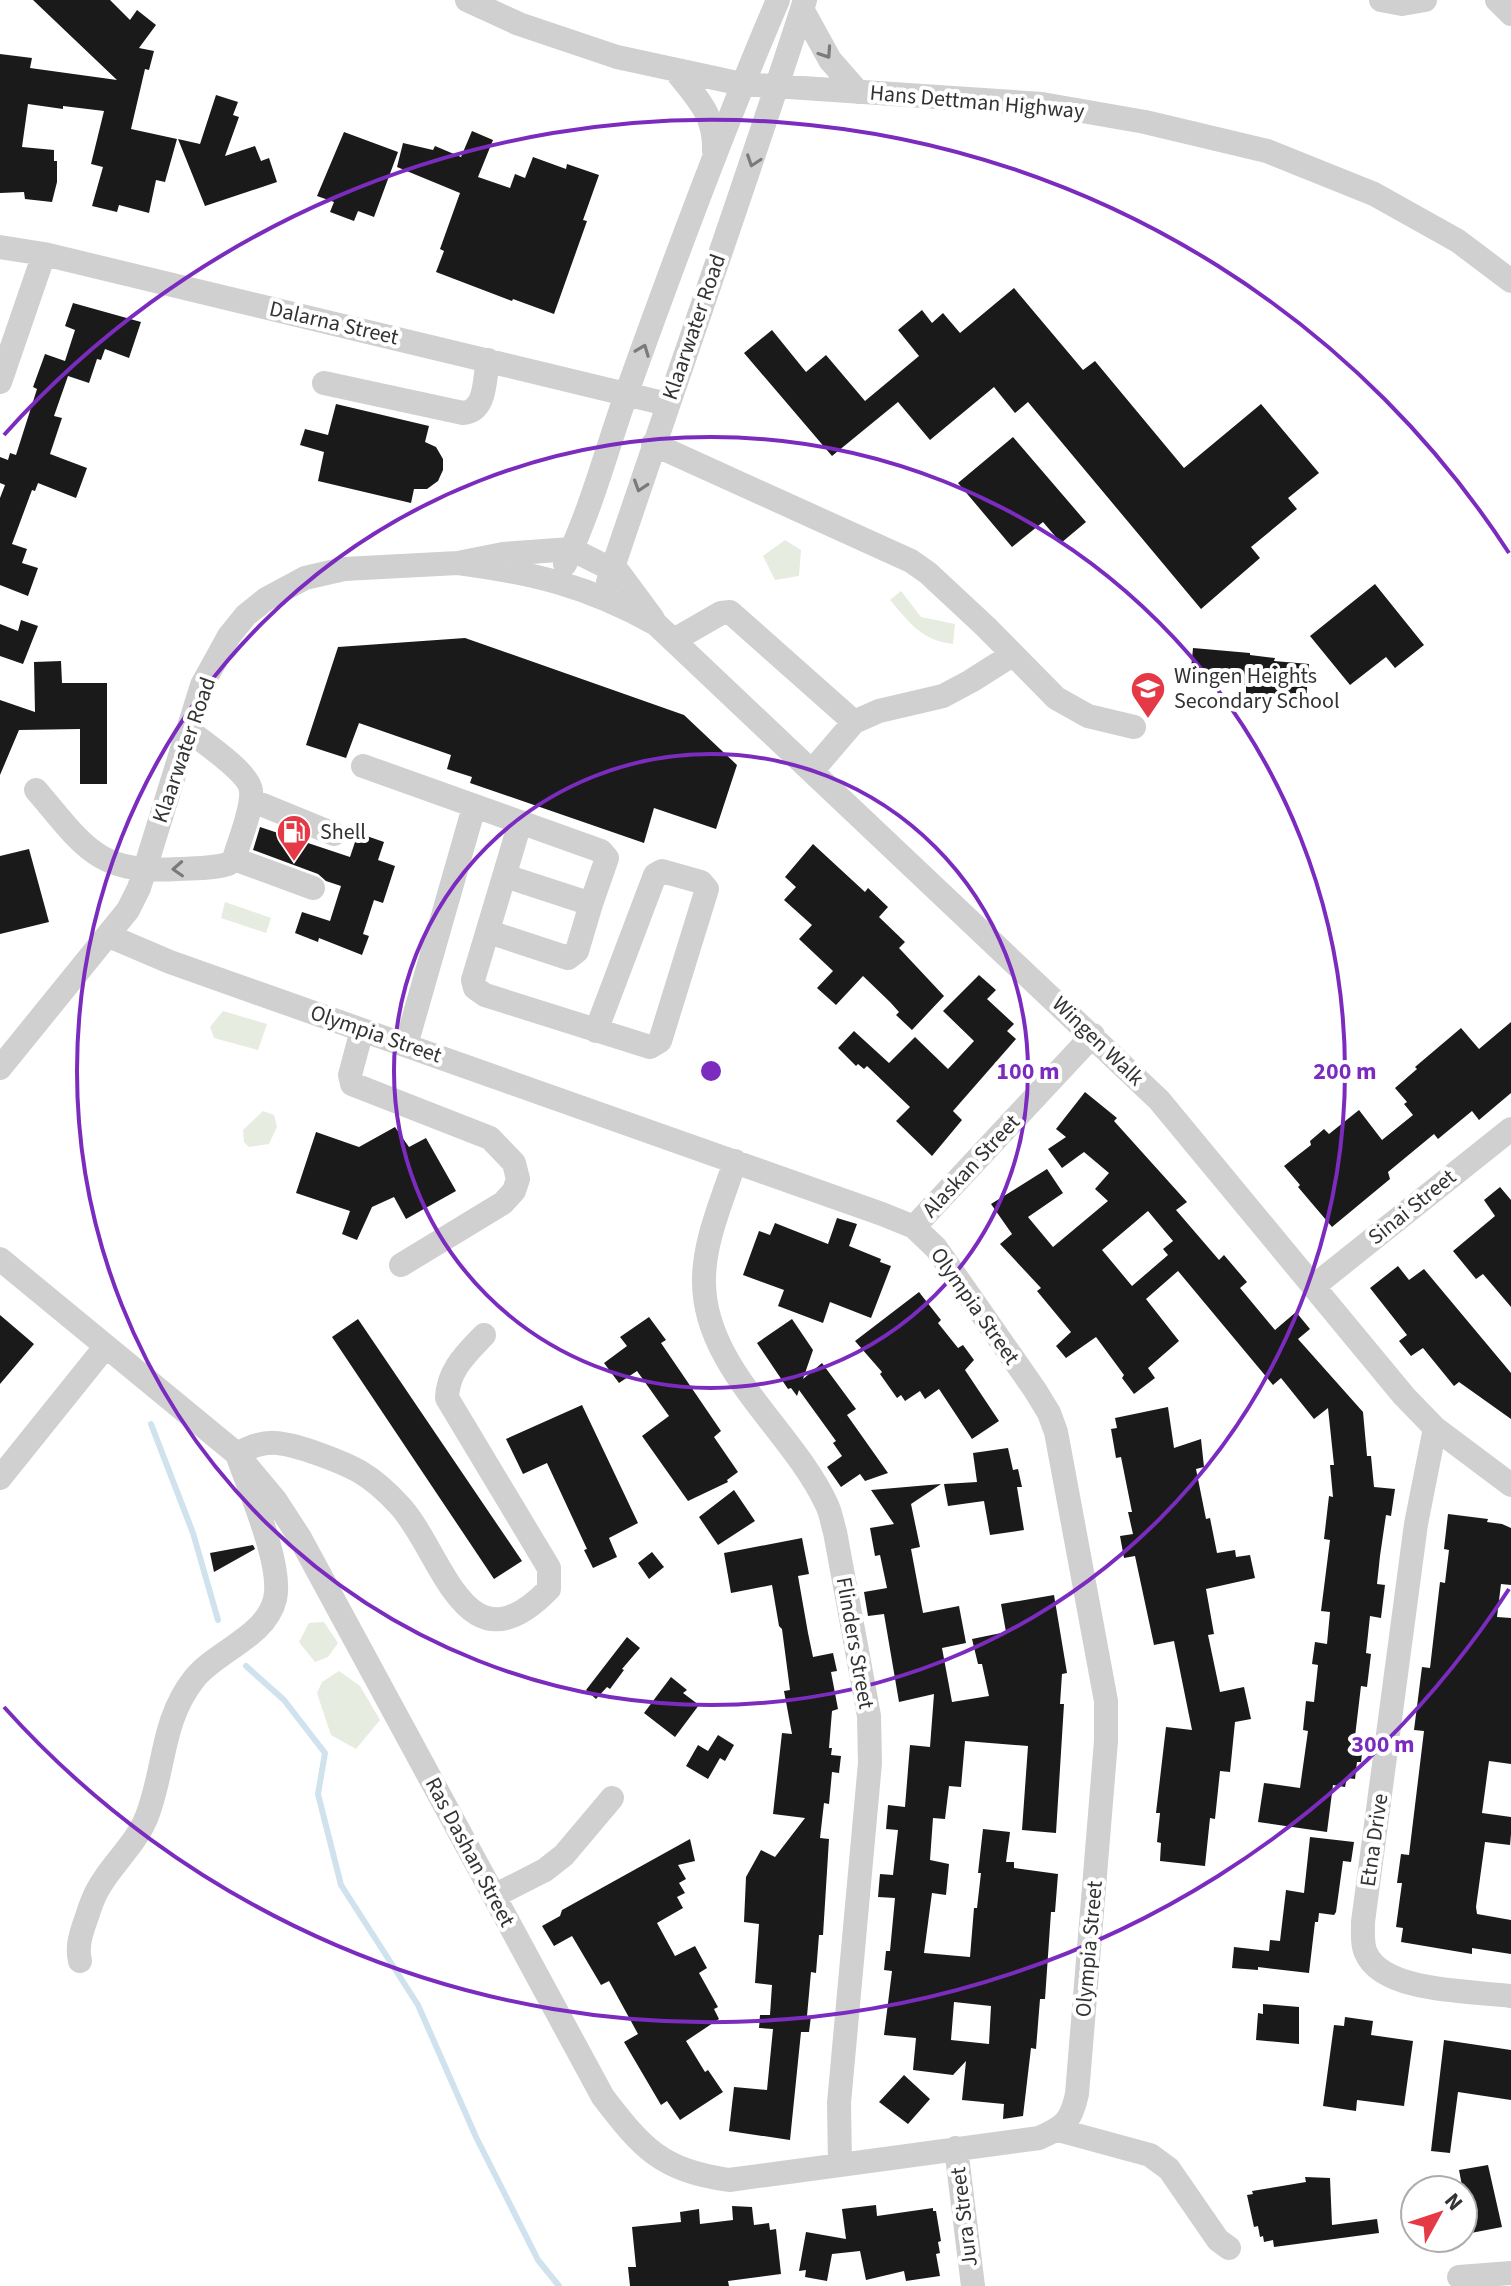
<svg xmlns="http://www.w3.org/2000/svg" width="1511" height="2286" font-family="'Source Sans 3',sans-serif">
<rect width="100%" height="100%" fill="#fff"/>
<path fill="#e6ecdf" d="M785 540 801 550 799 576 775 580 763 556Z
M901 591 921 617 955 624 953 644C921 640 910 623 890 600Z
M225 902 271 918 266 933 221 918Z
M223 1011 267 1024 258 1050 214 1038 210 1027Z
M263 1111 274 1115 277 1127 269 1144 249 1147 244 1142 243 1130Z
M324 1622 338 1643 328 1657 315 1662 299 1642 309 1623Z
M339 1671 360 1686 380 1720 356 1749 331 1735 317 1693 322 1682Z"/>
<g fill="none" stroke-linecap="round" stroke-linejoin="round">
<path stroke="#cfe2ee" stroke-width="6" d="M151 1424 193 1533 218 1620
M246 1666 284 1700 325 1753 318 1794 341 1885 418 2005 476 2137 538 2260 559 2286"/>
</g>
<path fill="#1a1a1a" fill-rule="evenodd" d="M33 0H110L130 20 137 10 156 25 139 48 154 51 149 70 145 69 131 129 177 139 165 182 156 180 149 213 119 205 117 212 92 206 103 167 91 164 104 111 63 106V109L28 104 22 147 54 150V161H57V182L52 202 25 199 24 192 0 193V54L32 58 30 68 117 80Z
M216 95 238 102 233 115 239 117 225 156 255 146 261 161 269 158 277 182 205 206 178 139 200 144Z
M472 131 493 140 478 177 510 188 515 174 525 178 533 157 566 169 567 164 599 175 583 220 587 221 554 314 513 299 512 301 436 272 444 251 440 249 460 193 397 167 403 143 433 150 435 146 461 157Z
M344 132 398 152 374 217 358 211 354 221 330 212 334 202 317 196Z
M1014 288 1083 370 1095 361 1184 468 1261 404 1319 473 1288 498 1297 509 1251 547 1260 558 1201 609 1028 402 1015 413 994 387 930 440 898 402 832 456 744 353 772 330 806 372 826 355 865 401 919 356 898 330 922 310 932 323 943 313 960 333Z
M73 303 141 322 129 358 105 349 101 360 97 359 89 383 68 376 54 416 62 418 50 454 87 468 76 498 38 483 35 491 32 490 12 544 27 549 22 563 38 568 28 596 0 585V498L5 485 0 483V457L8 460 10 453 16 455 37 389 33 387 45 354 65 361 75 330 65 326Z
M336 404 429 426 425 442 436 447 443 459V470L438 481 427 489H414L411 503 318 481 324 452 300 445 305 429 328 435Z
M1013 437 1086 522 1061 543 1043 522 1012 547 958 483Z
M1375 584 1424 645 1395 668 1386 657 1350 685 1310 636Z
M21 620 38 626 23 664 0 656V624L18 631Z
M465 638 684 715 737 765 716 829 654 808 644 843 470 783 472 777 447 769 451 755 359 723 346 758 306 745 338 647Z
M1193 648 1250 653V655L1275 658 1274 661 1309 664 1306 700 1246 694V685L1190 680Z
M61 661 62 683H107V784H80V729L19 730 0 775V700L35 712 34 662Z
M260 827 350 857 358 833 384 842 378 860 395 866 383 903 374 900 363 934 369 936 362 955 319 938 318 942 295 933 302 912 330 921 341 886 326 881 318 874 253 850Z
M813 844 865 892 868 888 888 907 879 917 905 942 899 948 944 996 912 1030 896 1015 899 1012 890 1002 863 976 836 1005 817 988 833 971 799 939 812 925 784 900 796 887 785 877Z
M29 849 49 922 0 934V856Z
M979 975 996 990 987 999 1014 1024 1007 1031 1016 1039 953 1111 962 1120 932 1156 896 1121 910 1107 867 1066 864 1069 858 1064 856 1066 838 1048 854 1031 889 1063 915 1037 948 1069 974 1041 943 1011Z
M1511 1022V1093L1479 1120 1472 1111 1438 1139 1434 1134 1388 1172 1390 1179 1332 1227 1298 1187 1300 1185 1284 1166 1311 1145 1310 1141 1324 1129 1329 1134 1359 1110 1382 1140 1413 1115 1404 1104 1407 1102 1395 1088 1417 1069 1415 1067 1461 1028 1479 1049Z
M1085 1092 1117 1118 1114 1121 1187 1202 1176 1210 1219 1260 1224 1255 1247 1282 1240 1288 1275 1330 1296 1312 1310 1329 1298 1339 1363 1412 1367 1456H1371L1374 1487 1395 1489 1391 1516 1386 1515 1380 1556 1377 1584 1385 1585 1381 1618 1370 1616 1366 1653 1371 1654 1367 1687 1361 1686 1354 1745 1363 1746 1361 1762H1357L1355 1779 1347 1778 1345 1787 1333 1785 1327 1832 1258 1822 1264 1783 1300 1788 1308 1731 1303 1730 1306 1701 1314 1702 1318 1665 1312 1664 1315 1642 1327 1644 1330 1612 1321 1611 1330 1540 1324 1539 1329 1496 1333 1497 1330 1465H1334L1328 1408 1314 1419 1281 1378 1273 1385 1178 1271 1146 1299 1179 1341 1148 1368 1155 1378 1134 1394 1122 1378 1124 1375 1096 1337 1066 1358 1056 1346 1071 1332 1037 1291 1041 1288 1000 1244 1012 1234 991 1204 1047 1169 1063 1193 1028 1217 1053 1247 1108 1201 1095 1189 1109 1173 1084 1152 1062 1168 1048 1149 1066 1137 1056 1129ZM1148 1211 1173 1241 1163 1249 1168 1255 1132 1286 1102 1250Z
M395 1127 409 1147 426 1138 456 1191 406 1219 394 1197 372 1207 357 1240 342 1234 350 1211 296 1193 316 1132 359 1147Z
M1500 1187 1511 1200V1307L1483 1274 1476 1279 1453 1251 1495 1216 1484 1200Z
M837 1218 857 1224 849 1246 881 1259 880 1262 891 1266 871 1318 830 1302 823 1323 778 1306 784 1290 743 1275 759 1231 770 1235 775 1223 828 1244Z
M1398 1266 1409 1280 1424 1269 1511 1373V1419L1459 1382 1454 1386 1423 1348 1411 1356 1399 1341 1407 1335 1370 1288Z
M919 1292 941 1320 938 1323 958 1348 963 1345 974 1360 965 1370 999 1421 972 1439 939 1389 925 1399 920 1391 905 1401 901 1395 897 1398 880 1374 882 1372 855 1341Z
M0 1315 34 1344 0 1384Z
M649 1317 666 1340 661 1343 721 1431 714 1437 738 1472 727 1480 728 1482 688 1501 642 1436 669 1416 637 1371 619 1383 604 1363 627 1346 620 1337Z
M358 1319 522 1561 494 1579 332 1337Z
M792 1319 813 1350 803 1379 822 1363 856 1409 847 1415 888 1473 865 1481 860 1474 841 1487 827 1467 842 1456 833 1443 836 1441 799 1390 797 1396 791 1388 788 1389 757 1343Z
M582 1405 638 1523 609 1538 617 1557 593 1568 584 1550 587 1549 547 1463 523 1474 506 1439Z
M1168 1407 1174 1448 1201 1439 1204 1467 1196 1469 1206 1519 1210 1518 1217 1553 1235 1550 1236 1557 1250 1555 1255 1578 1206 1589 1214 1634 1208 1635 1220 1692 1244 1687 1251 1719 1235 1722 1230 1772 1220 1771 1215 1819 1210 1818 1205 1866 1160 1861 1161 1843 1157 1842 1160 1813H1156L1166 1727 1192 1730 1174 1641 1154 1645 1135 1556 1124 1558 1120 1536 1133 1534 1128 1512H1132L1121 1457 1116 1458 1111 1429 1117 1428 1115 1418Z
M1008 1448 1013 1470 1018 1469 1022 1487H1017L1024 1530 990 1535 984 1501 948 1506 944 1484 977 1482 973 1453Z
M941 1484 911 1504 920 1547 911 1549 923 1613 959 1606 966 1643 942 1648 952 1702 989 1696 982 1664H978L972 1639 1006 1632 1001 1604 1054 1595 1067 1673 1062 1674 1060 1704H1064L1056 1833 1022 1830 1028 1746 965 1741 961 1787 949 1786 945 1819 933 1818 930 1860 949 1864 946 1895 932 1893 924 1953 970 1957 974 1908H977L981 1873H978L983 1829 1010 1832 1006 1862H1014V1868L1058 1874 1055 1912H1051L1045 1999H1040L1036 2049 1031 2048 1023 2116 1003 2119 1004 2104 962 2100 966 2061 953 2075 913 2070 916 2038 884 2035 892 1971 884 1970 886 1951H890L895 1898 878 1897 880 1874 893 1875 898 1830 886 1829 888 1805 905 1807 910 1745 930 1747 934 1694 899 1702 884 1614 868 1616 864 1592 887 1588 880 1555 875 1556 870 1528 894 1524 871 1490ZM954 2002 991 2006 989 2044 951 2040Z
M734 1490 755 1521 718 1545 699 1517Z
M1448 1514 1488 1519 1487 1522 1502 1524 1511 1528V1585L1501 1584 1497 1617 1511 1618V1764L1489 1761 1482 1813 1511 1817V1834L1510 1845 1485 1842 1476 1907 1477 1914 1511 1920V1954L1472 1948V1954L1401 1942 1403 1928 1396 1927 1402 1883H1397L1401 1854 1409 1855 1424 1731 1414 1730 1422 1667 1430 1668 1440 1582 1445 1583 1449 1550 1444 1549Z
M802 1538 809 1574 798 1576 808 1633 813 1657 833 1653 837 1671 831 1672 838 1709 832 1711 829 1748H832L831 1755 841 1756 839 1773 832 1772 829 1804 824 1803 820 1838 829 1839 823 1935H819L816 1973 811 1972 807 2016H811L809 2032H801L790 2140 729 2131 734 2087 767 2090 773 2029 759 2028 760 2015H770L772 1985 755 1983 759 1924 744 1922 746 1877 761 1850 775 1857 805 1818 773 1814 782 1733 792 1734 784 1691 790 1690 782 1629 779 1626 772 1585 731 1593 724 1553Z
M253 1545 255 1549 214 1572 210 1553Z
M652 1552 664 1567 649 1579 638 1563Z
M627 1637 640 1648 622 1669 624 1670 610 1689 607 1687 596 1699 586 1690Z
M671 1677 687 1690 683 1693 699 1705 675 1737 644 1713Z
M718 1735 734 1745 725 1761 720 1758 708 1779 686 1766 698 1745 708 1751Z
M1310 1837 1354 1842 1351 1862 1343 1861 1336 1912 1334 1915 1319 1913 1318 1922H1315L1309 1973 1258 1967V1970L1232 1968 1234 1947 1269 1951 1270 1940 1280 1941 1286 1890 1304 1893Z
M690 1839 695 1861 678 1865 686 1879 679 1883 685 1893 677 1897 683 1908 657 1923 675 1956 695 1946 707 1968 699 1973 718 2007 714 2009 719 2019 686 2041 705 2072 708 2070 723 2092 680 2120 667 2101 661 2105 624 2042 638 2034 609 1981 601 1985 572 1936 554 1946 542 1926 560 1916 562 1910Z
M1263 2004 1299 2007V2044L1256 2040 1258 2013 1263 2014Z
M1345 2017 1373 2021 1371 2035 1413 2041 1404 2106 1357 2100 1356 2111 1323 2106 1334 2025 1344 2026Z
M1444 2040 1511 2050V2100L1458 2092 1450 2153 1431 2151Z
M904 2075 930 2099 908 2124 879 2102Z
M1488 2165 1502 2227 1471 2233 1459 2170Z
M1305 2177 1330 2178 1332 2225 1377 2219 1379 2233 1274 2247 1273 2240 1264 2242 1263 2236 1260 2237 1258 2226 1254 2227 1247 2195 1253 2194 1252 2191 1306 2182Z
M876 2205 877 2216 933 2208V2211H936L941 2241 938 2242 940 2253 936 2254 940 2276 906 2281 904 2271 866 2280 860 2251 832 2254 827 2281 805 2277 806 2270 799 2271 806 2232 846 2239 842 2209Z
M732 2206 752 2207 754 2225 769 2223 770 2230 776 2229 781 2274 728 2281 729 2286H630L628 2267H636L632 2227 681 2222 680 2212 699 2209 700 2224 733 2220Z"/>
<g fill="none" stroke-linecap="round" stroke-linejoin="round">
<path stroke="#d0d0d0" stroke-width="24" d="M467 0 519 24 617 57 742 84 1042 104 1145 122 1267 151 1374 194 1458 241 1511 281
M1381 0 1402 4 1425 0
M1497 0 1511 14
M802 9 830 60 858 92
M675 70C697 99 715 113 714 151
M0 247 44 254 667 404
M0 382 44 254
M324 383 463 413C487 411 484 379 488 360
M653 444 911 561 928 573 986 627 1056 698 1088 716 1134 727
M458 563C534 573 588 586 656 624L1159 1100 1404 1396 1435 1428 1511 1485
M565 564C592 507 606 451 627 392 674 261 723 128 778 0
M608 582C673 388 742 195 805 0
M674 640 721 613 730 612 854 722
M363 766 601 851 607 858 591 904 505 876
M812 771 854 722 879 711 943 696 971 681 1012 655
M36 790C85 847 96 874 178 869 195 868 212 869 228 864L234 859C239 841 253 809 251 791 250 773 203 742 188 730
M251 800 334 834
M520 823 473 980 475 988 485 995 650 1047 660 1041 707 889 701 882 662 871 655 875 596 1031
M234 859 313 888
M489 932 568 958 577 951 591 904
M362 1030 350 1075 352 1084 490 1138 514 1163 518 1179 514 1191 503 1203 401 1265
M406 1045 474 807
M0 1068 128 910 139 888 202 685 229 636 246 615 266 599 305 578 344 569 458 563 503 554 571 549 619 573 653 619
M735 1161C723 1199 704 1240 704 1280 703 1367 791 1429 826 1503 831 1512 832 1523 835 1532L869 1716 870 1763 839 2103 840 2165
M914 1227 1093 1035
M0 1259 237 1454 276 1501 300 1538 603 2097C643 2149 661 2170 729 2180L1039 2138C1064 2127 1071 2122 1077 2094L1106 1741V1701L1056 1432 1049 1413 1035 1390 936 1248 914 1227 882 1214 170 962 109 936
M1314 1286 1511 1129
M1435 1428 1416 1524 1363 1922C1363 1932 1362 1945 1366 1953 1383 1993 1473 1991 1511 1996
M0 1478 106 1346
M494 1896 545 1870 564 1855 612 1798
M80 1961C77 1948 80 1937 84 1925 88 1914 91 1902 97 1891 111 1864 136 1845 147 1816 165 1770 161 1721 194 1679 216 1651 266 1637 275 1599 283 1565 249 1489 237 1454 266 1437 282 1442 313 1452 353 1466 371 1474 400 1506 443 1553 465 1676 549 1589V1568L447 1398C448 1370 466 1354 484 1335
M1058 2130 1150 2155 1169 2169 1218 2240 1229 2248
M956 2148 973 2286
M1459 2277 1511 2273"/>
</g>
<defs><path id="oneway-chevron" d="M-2-3.5L2.5 0L-2 3.5" fill="none" stroke-width="1.6" stroke-linecap="round" stroke-linejoin="round" transform="scale(2)"/></defs>
<g stroke="#7a7a7a">
<use href="#oneway-chevron" transform="translate(826 53) rotate(56)"/>
<use href="#oneway-chevron" transform="translate(753 161) rotate(109)"/>
<use href="#oneway-chevron" transform="translate(643 350) rotate(-69)"/>
<use href="#oneway-chevron" transform="translate(640 486) rotate(108)"/>
<use href="#oneway-chevron" transform="translate(178 869) rotate(177)"/>
</g>
<g fill="none" stroke="#7b2cbf" stroke-width="4">
<circle cx="711" cy="1071" r="317"/>
<circle cx="711" cy="1071" r="634"/>
<path d="M1509 1589A951 951 0 0 1 4 1707M4 435A951 951 0 0 1 1509 553"/>
</g>
<defs>
<symbol id="school-pin" viewBox="-11 -11 22 30"><path d="M0 17L-7.5 6A9.5 9.5 0 1 1 7.5 6Z" fill="#e63946" stroke="#fff"/><path d="M0-5L7-2L0 1L-7-2ZM-4 1L0 2.5L4 1V4Q0 6-4 4Z" fill="#fff"/></symbol>
<symbol id="fuel-pin" viewBox="-11 -11 22 30"><path d="M0 17L-7.5 6A9.5 9.5 0 1 1 7.5 6Z" fill="#e63946" stroke="#fff"/><path d="M-5.5-6h7V0h2V4h1.3V-2.5L3-4.5l.8-.8L6-3V5H2.5V1h-1V6h-7ZM-4.2-4.7v3.2H.2V-4.7Z" fill="#fff"/></symbol>
</defs>
<g fill-rule="evenodd">
<use href="#school-pin" x="1128" y="669" width="40" height="54"/>
<use href="#fuel-pin" x="274" y="812" width="40" height="54"/>
</g>
<g text-anchor="middle" dominant-baseline="central" stroke-width="8" stroke-linejoin="round" paint-order="stroke">
<g font-size="22" fill="#333" stroke="#fff">
<text transform="translate(977 102) rotate(5)">Hans Dettman Highway</text>
<text transform="translate(334 323) rotate(13)">Dalarna Street</text>
<text transform="translate(694 327) rotate(-71)">Klaarwater Road</text>
<text transform="translate(184 750) rotate(-71)">Klaarwater Road</text>
<text transform="translate(376 1034) rotate(19)">Olympia Street</text>
<text transform="translate(1098 1041) rotate(44)">Wingen Walk</text>
<text transform="translate(971 1166) rotate(-47)">Alaskan Street</text>
<text transform="translate(1412 1207) rotate(-39)">Sinai Street</text>
<text transform="translate(975 1306) rotate(55)">Olympia Street</text>
<text transform="translate(855 1643) rotate(80)">Flinders Street</text>
<text transform="translate(1374 1840) rotate(-82)">Etna Drive</text>
<text transform="translate(470 1852) rotate(62)">Ras Dashan Street</text>
<text transform="translate(1089 1949) rotate(-85)">Olympia Street</text>
<text transform="translate(964 2217) rotate(-97)">Jura Street</text>
</g>
<g font-size="22" fill="#333" stroke="#fff" text-anchor="start">
<text x="1174" y="676">Wingen Heights<tspan x="1174" dy="25">Secondary School</tspan></text>
<text x="320" y="832">Shell</text>
</g>
</g>
<circle cx="711" cy="1071" r="12" fill="#7b2cbf" stroke="#fff" stroke-width="4"/>
<g font-size="24" text-anchor="middle" font-weight="bold" fill="#7b2cbf" stroke="#fff" stroke-width="8" stroke-linejoin="round" paint-order="stroke">
<text x="1028" y="1079">100 m</text>
<text x="1345" y="1079">200 m</text>
<text x="1383" y="1752">300 m</text>
</g>
<g transform="translate(1439 2214) rotate(50)"><circle r="38" fill="#ffffff" stroke="#adadad" stroke-width="2"/>
<path d="M0-6L14 30L0 20L-14 30Z" fill="#e63946"/>
<text y="-12" font-size="22" font-weight="bold" text-anchor="middle" fill="#333333">N</text>
</g>
</svg>
